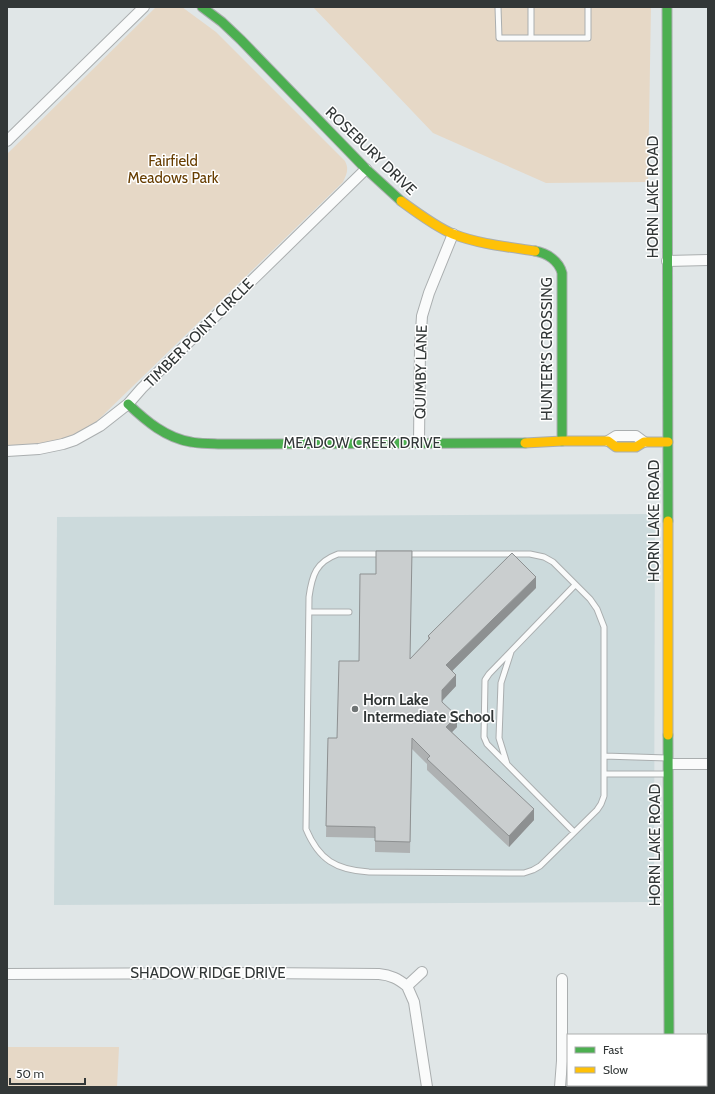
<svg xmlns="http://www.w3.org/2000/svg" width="715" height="1094" font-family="Cabin,sans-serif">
<rect width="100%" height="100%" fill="#e0e6e7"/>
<path fill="#ccdadc" d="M655 514 654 902 54 905 57 517Z"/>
<path fill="#e6d8c6" d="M156 7H182L216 32 345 161C349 169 347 173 343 182L96 422C70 440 38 451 7 446V154Z
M313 7H651L648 182 546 183 433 133Z
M7 1047H119L117 1087H7Z"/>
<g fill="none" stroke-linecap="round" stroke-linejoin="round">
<defs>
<path id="lane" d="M498 7 499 38H588V7
M531 7V38
M338 554H530L544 557 553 562 590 599 597 609 604 627V796L601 804 597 810 540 866 533 870 524 873 369 872C336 870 319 860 306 829L309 597C312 575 316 562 338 554Z
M309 612H349
M604 756 667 758
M507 764 499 738 501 683 511 652
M604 774H667
M574 832 487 744 484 737 485 680 489 674 575 585"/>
<path id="street" d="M7 141 144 7
M667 261 708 260
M608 441 616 436H636L644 442
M419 443 420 346 422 316 429 293 453 234
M7 451 39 449 63 444 75 440 100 426 128 404 142 388 189 342 366 169
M669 764H708
M7 974 247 973 379 974C391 975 398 979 407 986L422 972
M407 986 414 1002 427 1087
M560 1087 562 1061V979"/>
<path id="fast" d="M202 7 222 22 241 40 366 169 401 201
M667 7 668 521
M535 251C547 253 559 261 562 273V441
M128 404C146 421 166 438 191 442 200 444 210 443 219 444L525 443
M668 735 669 1035
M669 1085V1087"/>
<path id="slow" d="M401 201C416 212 436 227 453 234 478 244 509 247 535 251
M525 443 562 441H608L616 447H636L644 442H668
M668 521V735"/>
</defs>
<use href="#lane" stroke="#aaaeaf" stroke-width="7"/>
<use href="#street" stroke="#aaaeaf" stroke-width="12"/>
<use href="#fast" stroke="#aaaeaf" stroke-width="11"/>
<use href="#slow" stroke="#aaaeaf" stroke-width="11"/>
<use href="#lane" stroke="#fafbfb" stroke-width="5"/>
<use href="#street" stroke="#fafbfb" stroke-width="10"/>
<use href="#fast" stroke="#4caf50" stroke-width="9"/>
<use href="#slow" stroke="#ffc107" stroke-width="9"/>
</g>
<path fill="#aeb1b2" d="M536 588 452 671 456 686 442 701V702L457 727 452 732 534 820 509 847 427 770V764L412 749 410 853 375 852V838L326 837 328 738H337L359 661 410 659 428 640V636Z"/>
<path fill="#8d9091" d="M536 577V588L446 677V665Z
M456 675V686L442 701V690Z
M457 716V727L446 738V727Z
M534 809V820L509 847V836Z"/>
<path fill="#cacecf" stroke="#8d9091" d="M376 551H412L410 659 430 638 428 636 512 553 536 577 446 665 456 675 442 690V702L457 716 446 727 534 809 509 836 427 759 430 756 412 738 410 842 375 841V827L326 826 328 738H337L339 661H359L360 574H376Z"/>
<circle fill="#6f7475" stroke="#fff" stroke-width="1.5" cx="355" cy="709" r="4"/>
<g text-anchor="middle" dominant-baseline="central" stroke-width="3" stroke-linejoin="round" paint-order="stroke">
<g font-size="15" fill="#323737" stroke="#fff">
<text transform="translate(371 151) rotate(44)">ROSEBURY DRIVE</text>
<text transform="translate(653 197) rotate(-90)">HORN LAKE ROAD</text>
<text transform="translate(199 333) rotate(-45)">TIMBER POINT CIRCLE</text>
<text transform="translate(547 349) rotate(-90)">HUNTER'S CROSSING</text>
<text transform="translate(421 372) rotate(-89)">QUIMBY LANE</text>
<text x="362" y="443">MEADOW CREEK DRIVE</text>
<text transform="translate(654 521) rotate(-90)">HORN LAKE ROAD</text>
<text transform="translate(655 845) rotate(-90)">HORN LAKE ROAD</text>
<text x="208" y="973">SHADOW RIDGE DRIVE</text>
</g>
<g font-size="15" fill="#673d00" stroke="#fff">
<text x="173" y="161">Fairfield<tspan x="173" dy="17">Meadows Park</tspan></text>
</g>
<g font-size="15" font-weight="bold" fill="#323737" stroke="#fff" text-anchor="start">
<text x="363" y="700">Horn Lake<tspan x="363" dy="17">Intermediate School</tspan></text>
</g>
</g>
<rect width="715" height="1094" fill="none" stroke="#323737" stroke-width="16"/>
<rect x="567" y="1034" width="140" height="52" fill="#ffffff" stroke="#adafaf"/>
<rect x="575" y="1047" width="20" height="6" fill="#4caf50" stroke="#adafaf"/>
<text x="603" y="1054" font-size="12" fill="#323737">Fast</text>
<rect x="575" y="1067" width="20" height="6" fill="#ffc107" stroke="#adafaf"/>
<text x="603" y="1074" font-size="12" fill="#323737">Slow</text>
<path d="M10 1078v6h75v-6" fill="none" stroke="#323737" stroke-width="2"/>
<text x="16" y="1078" font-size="12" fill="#323737" stroke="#ffffff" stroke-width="3" paint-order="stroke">50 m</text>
</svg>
